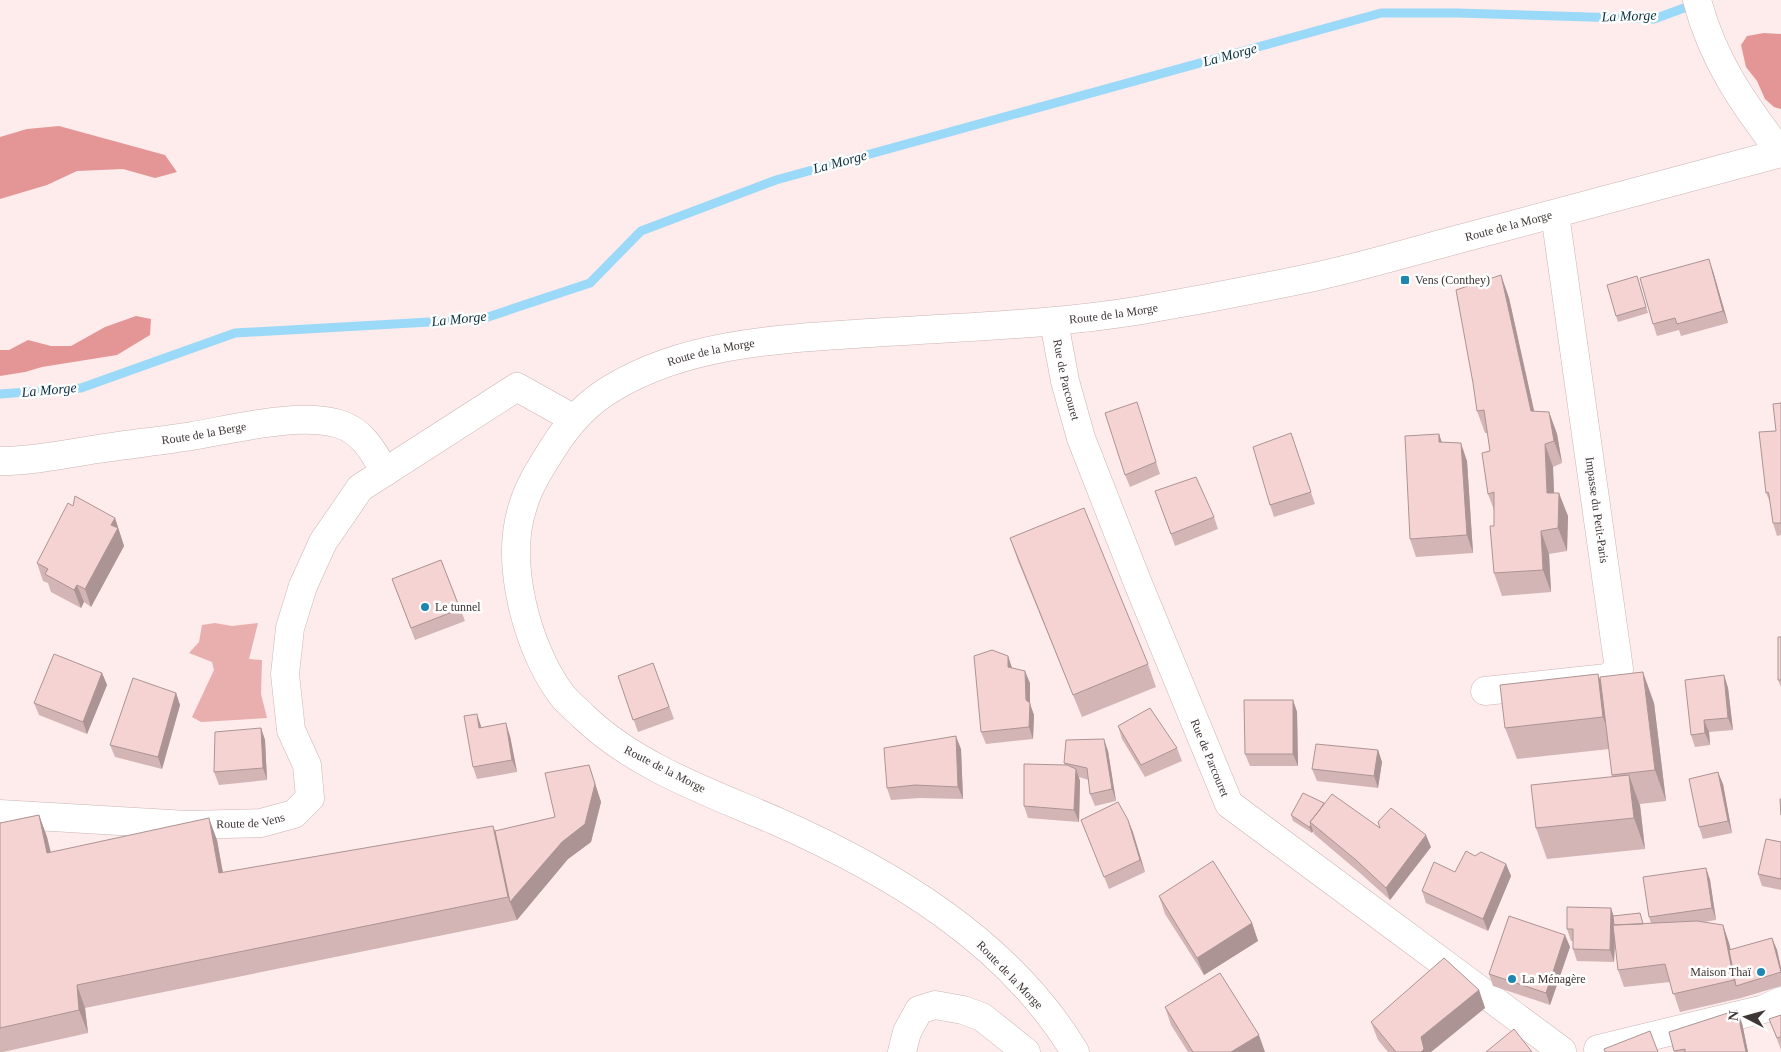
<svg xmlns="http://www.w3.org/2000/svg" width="1781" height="1052" font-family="'Times New Roman',serif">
<rect width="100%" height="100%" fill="#feebeb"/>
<path fill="#e9afaf" d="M215 623 232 626 258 623 249 659 262 660 261 694 267 718 201 722 192 717 214 670 212 662 189 653 199 642 202 625Z"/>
<path fill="#e49697" d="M1764 33 1781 34V109L1774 107 1765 99 1757 81 1746 67 1741 45 1747 36Z
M59 126 165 155 177 172 155 178 123 169 77 171 47 185 0 199V137L27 129Z
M136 316 151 319 150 335 117 355 42 367 25 372 0 376V350H9L28 340 51 346H71L105 327Z"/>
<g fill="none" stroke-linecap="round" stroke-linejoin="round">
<path stroke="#9bd9f8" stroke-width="9" d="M0 394 81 388 235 333 482 319 590 283 641 231 776 180 1381 13H1457L1654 19 1695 4"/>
<defs>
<g id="street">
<path id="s1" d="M1054 322 1065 381 1081 438 1137 581 1229 804 1562 1051"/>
<path id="s2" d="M0 461C33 461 66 454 98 449 129 444 161 441 192 436 233 429 300 412 339 424 363 431 374 453 385 472"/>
<path d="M1485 691 1607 678 1619 669 1555 214"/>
<path id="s3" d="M0 814 187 825 261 823 294 814 310 798 307 765 291 730 285 674 290 628 303 586 323 542 360 488 517 387 574 419"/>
<path d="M1598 1049 1764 1009 1781 1001"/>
<path d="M902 1052 907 1032 919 1010 935 1005 963 1010 982 1017 1026 1052"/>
</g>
<g id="secondary">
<path d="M1697 0C1713 61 1743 103 1781 153"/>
<path id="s4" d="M1075 1052C1008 941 891 872 776 821 711 793 636 767 584 717 577 710 567 702 561 694 527 648 504 562 523 506 529 485 541 467 553 448 568 424 589 401 614 387 690 342 783 339 869 333 960 327 1052 325 1142 310 1200 300 1257 289 1314 277 1364 266 1414 251 1463 238 1569 210 1675 181 1781 153"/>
</g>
</defs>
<use href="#street" stroke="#cbb5b5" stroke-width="29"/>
<use href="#secondary" stroke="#cbb5b5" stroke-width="29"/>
<use href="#street" stroke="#fff" stroke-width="28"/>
<use href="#secondary" stroke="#fff" stroke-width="28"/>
</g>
<path fill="#d3b5b5" d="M1713 271 1728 323 1681 336 1679 330 1657 336 1653 324Z
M1501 275 1509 298 1534 411 1549 412 1557 434 1562 463 1553 467 1554 493 1568 516 1567 551 1549 554 1551 592 1502 596 1494 573V510L1488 494 1490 451 1488 433H1485L1477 411Z
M1639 282 1648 313 1618 322 1616 316Z
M1781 403V535L1777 536 1773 523 1770 502 1766 493Z
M1141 414 1160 474 1130 487 1125 475Z
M1291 433 1315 504 1274 517 1270 505Z
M1439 434 1442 443 1467 461 1473 553 1416 557 1410 539Z
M1155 491 1214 517 1218 529 1175 546Z
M73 506 115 518 124 546 91 607 84 602 81 608 51 592 48 583 43 581 37 563Z
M1010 538 1148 664 1156 687 1082 717 1018 561Z
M441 560 465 621 415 640 392 579Z
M1781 637V687L1778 680Z
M1008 656 1012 668 1030 683V704L1034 715 1033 739 986 744 981 732Z
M653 663 674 719 638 732 618 676Z
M102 673 107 685 87 734 39 715 34 703Z
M1724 675 1728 688 1733 730 1709 732 1710 745 1695 747 1691 735Z
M1601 681 1654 703 1666 801 1640 804 1645 849 1547 859 1536 828 1612 777 1609 749 1517 759 1505 728Z
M176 693 180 705 162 769 115 757 110 745Z
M1293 700 1297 712 1298 766H1250L1245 754Z
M481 726V728L510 736 517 772 477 779 473 767Z
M1118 726 1177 748 1182 761 1145 777 1122 739Z
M261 728 265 740 267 780 219 785 214 772Z
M961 749 963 799 920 798 891 800 887 788Z
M1378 750 1382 762 1378 788 1317 781 1312 769Z
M1108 751 1116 801 1095 806 1090 794 1089 780 1079 777 1080 781 1079 822 1028 818 1024 806 1065 765 1064 763Z
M589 765 601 802 591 842 568 859 517 920 85 1008 88 1033 3 1052H0V823L39 815 47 837 51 852 217 840 223 873 495 831 555 817Z
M1723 784 1732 833 1703 839 1699 827Z
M1324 804 1380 828 1431 847 1390 900 1360 873 1314 834 1313 831 1312 833 1293 821 1291 815Z
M1081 820H1128L1145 872 1109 889Z
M1781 842V890L1762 886 1758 874Z
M1475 856 1506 864 1511 876 1488 931 1426 903 1422 891 1455 872Z
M1706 868 1710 880 1716 920 1704 922 1723 925 1729 943 1731 950 1772 938 1777 950 1781 968V986L1741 998 1680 1012 1670 982 1624 987 1618 970 1615 940 1614 962 1577 961 1573 949V941H1571L1567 929 1614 916 1640 913 1643 924 1651 923 1649 917Z
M1159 896 1252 923 1258 941 1204 975 1165 914Z
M1565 935 1570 947 1550 1005 1493 986 1489 974Z
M1479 990 1485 1008 1431 1052H1388L1378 1040 1371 1022Z
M1165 1007 1265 1052H1188L1171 1025Z
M1781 1015V1050L1774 1031Z
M1742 1023 1748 1052H1674L1669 1032Z"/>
<path fill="#ac9494" d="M1709 259 1713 271 1728 323 1723 311Z
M1501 275 1509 298 1539 433 1531 411Z
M1549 412 1557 434 1562 463 1554 441Z
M1439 434 1445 452 1439 442Z
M1461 443 1467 461 1473 553 1467 535Z
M1545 444 1553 467 1555 516 1547 493Z
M1559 493 1568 516 1567 551 1558 528Z
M115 518 124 546 91 607 85 589 111 525Z
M1541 531 1549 554 1551 592 1543 570Z
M77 585 84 602 81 608 74 590Z
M1008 656 1012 668 1008 667Z
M1025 671 1030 683V704L1034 715 1033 739 1029 727 1026 700Z
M1643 672 1654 703 1666 801 1655 770Z
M102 673 107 685 87 734 83 722Z
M1598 674 1609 705 1614 748 1603 717Z
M1724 675 1728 688 1733 730 1728 718Z
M176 693 180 705 162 769 158 757Z
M1293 700 1297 712 1298 766 1293 754Z
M477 714 481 726 483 741 479 728Z
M1704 720 1709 732 1710 745 1705 733Z
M506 723 510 736 517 772 512 760Z
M261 728 265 740 267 780 263 768Z
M956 736 961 749 963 799 958 787Z
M1104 739 1108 751 1116 801 1112 789Z
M1378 750 1382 762 1378 788 1374 776Z
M589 765 601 802 591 842 568 859 517 920 508 897 493 826 502 849 562 842Z
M1076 769 1080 781 1079 822 1074 810Z
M1718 772 1723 784 1732 833 1728 821Z
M1629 775 1640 806 1645 849 1634 818Z
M39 815 47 837 56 876 47 853Z
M209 818 217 840 227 896 219 873Z
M1128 820 1133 832 1145 872 1140 860Z
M1311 825 1313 831 1312 833 1309 827Z
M1426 835 1431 847 1390 900 1386 888Z
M1506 864 1511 876 1488 931 1483 919Z
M1706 868 1710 880 1716 920 1712 908Z
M1611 908 1615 920 1614 937 1615 940 1614 962 1610 950Z
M1252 923 1258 941 1204 975 1197 958Z
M1723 925 1729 943 1738 985 1736 986 1734 980Z
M1565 935 1570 947 1550 1005 1546 993Z
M1772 938 1777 950 1781 968V973Z
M77 985 85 1008 88 1033 79 1010Z
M1479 990 1485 1008 1431 1052H1421V1037Z
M1737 1010 1742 1023 1748 1052H1746Z
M1259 1035 1265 1052H1231Z"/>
<path fill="#f5d3d3" stroke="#ac9494" d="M1709 259 1723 311 1677 324 1675 318 1653 324 1640 278Z
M1501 275 1531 411 1549 412 1554 441 1545 444 1547 493H1559L1558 528 1541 531 1543 570 1494 573 1490 526H1494V492L1488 494 1482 453 1490 451 1484 410 1477 411 1473 383 1456 290Z
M1637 276 1646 307 1616 316 1607 285Z
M1137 402 1156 462 1125 475 1105 413Z
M1781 403V523H1773L1769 495 1768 492 1766 493 1759 432 1776 431 1773 404Z
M1291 433 1311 492 1270 505 1253 447Z
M1439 434V442L1461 443 1467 535 1410 539 1405 436Z
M1196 477 1214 517 1171 534 1155 491Z
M75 496 115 518 111 525 118 528 85 589 77 585 74 590 45 574 48 569 37 563 68 503 73 506Z
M1084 508 1148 664 1073 695 1010 538Z
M441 560 460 609 411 628 392 579Z
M1778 637H1781V680H1778Z
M992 650 1008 656V667L1025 671 1026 700 1030 703 1029 727 981 732 974 656Z
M54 654 102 673 83 722 34 703Z
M653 663 669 707 633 720 618 676Z
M1643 672 1655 770 1612 775 1600 677Z
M1598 674 1603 717 1505 728 1500 685Z
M1724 675 1728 718 1704 720 1705 733 1691 735 1685 680Z
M133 678 176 693 158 757 110 745Z
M1244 700H1293V754H1245Z
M1150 708 1177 748 1141 765 1118 726Z
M477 714 479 728 506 723 512 760 473 767 464 716Z
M261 728 263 768 214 772 215 732Z
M956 736 958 787 915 785 887 788 884 748Z
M1104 739 1112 789 1090 794 1087 768 1064 763 1066 740Z
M1316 744 1378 750 1374 776 1312 769Z
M1024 764 1067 765 1076 769 1074 810 1024 806Z
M589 765 595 784 585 824 562 842 510 902 495 831 555 817 545 773Z
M1718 772 1728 821 1699 827 1689 779Z
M1629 775 1634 818 1536 828 1531 785Z
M1303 793 1324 803 1319 811 1310 822 1311 825 1309 827 1291 815Z
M1332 794 1380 828 1378 822 1391 808 1426 835 1386 888 1356 860 1310 822Z
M1780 799H1781V815Z
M1118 802 1128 820 1140 860 1104 877 1081 820Z
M39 815 47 853 209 818 219 873 493 826 508 897 77 985 79 1010 0 1028V823Z
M1766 839 1781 842V879L1758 874Z
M1466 851 1475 856 1481 852 1506 864 1483 919 1422 891 1434 862 1455 872Z
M1213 861 1252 923 1197 958 1159 896Z
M1706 868 1712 908 1649 917 1643 877Z
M1567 907 1611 908 1610 950 1573 949V929H1567Z
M1640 913 1643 924 1614 925 1613 916Z
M1509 916 1565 935 1546 993 1489 974Z
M1697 921 1723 925 1734 980 1673 994 1665 964 1618 970 1613 925Z
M1772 938 1781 972 1736 986 1729 950Z
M1444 958 1479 990 1421 1037 1424 1049 1421 1052H1396L1371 1022Z
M1220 973 1259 1035 1231 1052H1193L1165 1007Z
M1737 1010 1746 1052H1685V1049L1674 1051 1669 1032Z
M1781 1015V1037L1777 1038 1769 1019Z
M1514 1029 1532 1052H1486Z
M1650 1031 1658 1052H1605L1604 1049Z"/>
<g fill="#1d87af" stroke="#fdfdfd" stroke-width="2">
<rect x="1400" y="275" width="10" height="10" rx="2.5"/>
<circle cx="425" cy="607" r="5"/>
<circle cx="1761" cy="972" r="5"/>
<circle cx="1512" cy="979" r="5"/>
</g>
<g text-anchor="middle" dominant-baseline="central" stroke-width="5" stroke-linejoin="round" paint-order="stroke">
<g font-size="12" fill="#3f3636" stroke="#fdfdfd">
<text stroke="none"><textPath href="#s4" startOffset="1900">Route de la Morge</textPath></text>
<text stroke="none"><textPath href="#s4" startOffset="1495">Route de la Morge</textPath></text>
<text stroke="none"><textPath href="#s4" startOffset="1090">Route de la Morge</textPath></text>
<text stroke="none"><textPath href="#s1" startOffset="59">Rue de Parcouret</textPath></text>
<text stroke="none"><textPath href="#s2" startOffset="206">Route de la Berge</textPath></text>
<text transform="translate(1597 510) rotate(82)">Impasse du Petit-Paris</text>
<text stroke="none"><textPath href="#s1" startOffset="464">Rue de Parcouret</textPath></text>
<text transform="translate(665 769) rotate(27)">Route de la Morge</text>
<text stroke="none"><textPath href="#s3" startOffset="251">Route de Vens</textPath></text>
<text transform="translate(1010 975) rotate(46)">Route de la Morge</text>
</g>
<g font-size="12" fill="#3f3636" stroke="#fdfdfd" text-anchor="start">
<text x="1415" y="280">Vens (Conthey)</text>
<text x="435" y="607">Le tunnel</text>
<text x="1751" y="972" text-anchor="end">Maison Thaï</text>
<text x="1522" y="979">La Ménagère</text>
</g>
<g font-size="14" font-style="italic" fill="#092f3f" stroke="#fdfdfd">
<text transform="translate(1629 16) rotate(-2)">La Morge</text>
<text transform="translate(1230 55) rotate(-15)">La Morge</text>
<text transform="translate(840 162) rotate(-15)">La Morge</text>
<text transform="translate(459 319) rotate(-6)">La Morge</text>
<text transform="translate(49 390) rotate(-5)">La Morge</text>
</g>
</g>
<g transform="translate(1746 1017) rotate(276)" stroke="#fdfdfd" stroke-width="4" paint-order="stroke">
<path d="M0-4L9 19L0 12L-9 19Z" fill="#3f3636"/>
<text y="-8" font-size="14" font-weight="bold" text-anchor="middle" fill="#3f3636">N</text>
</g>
</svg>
